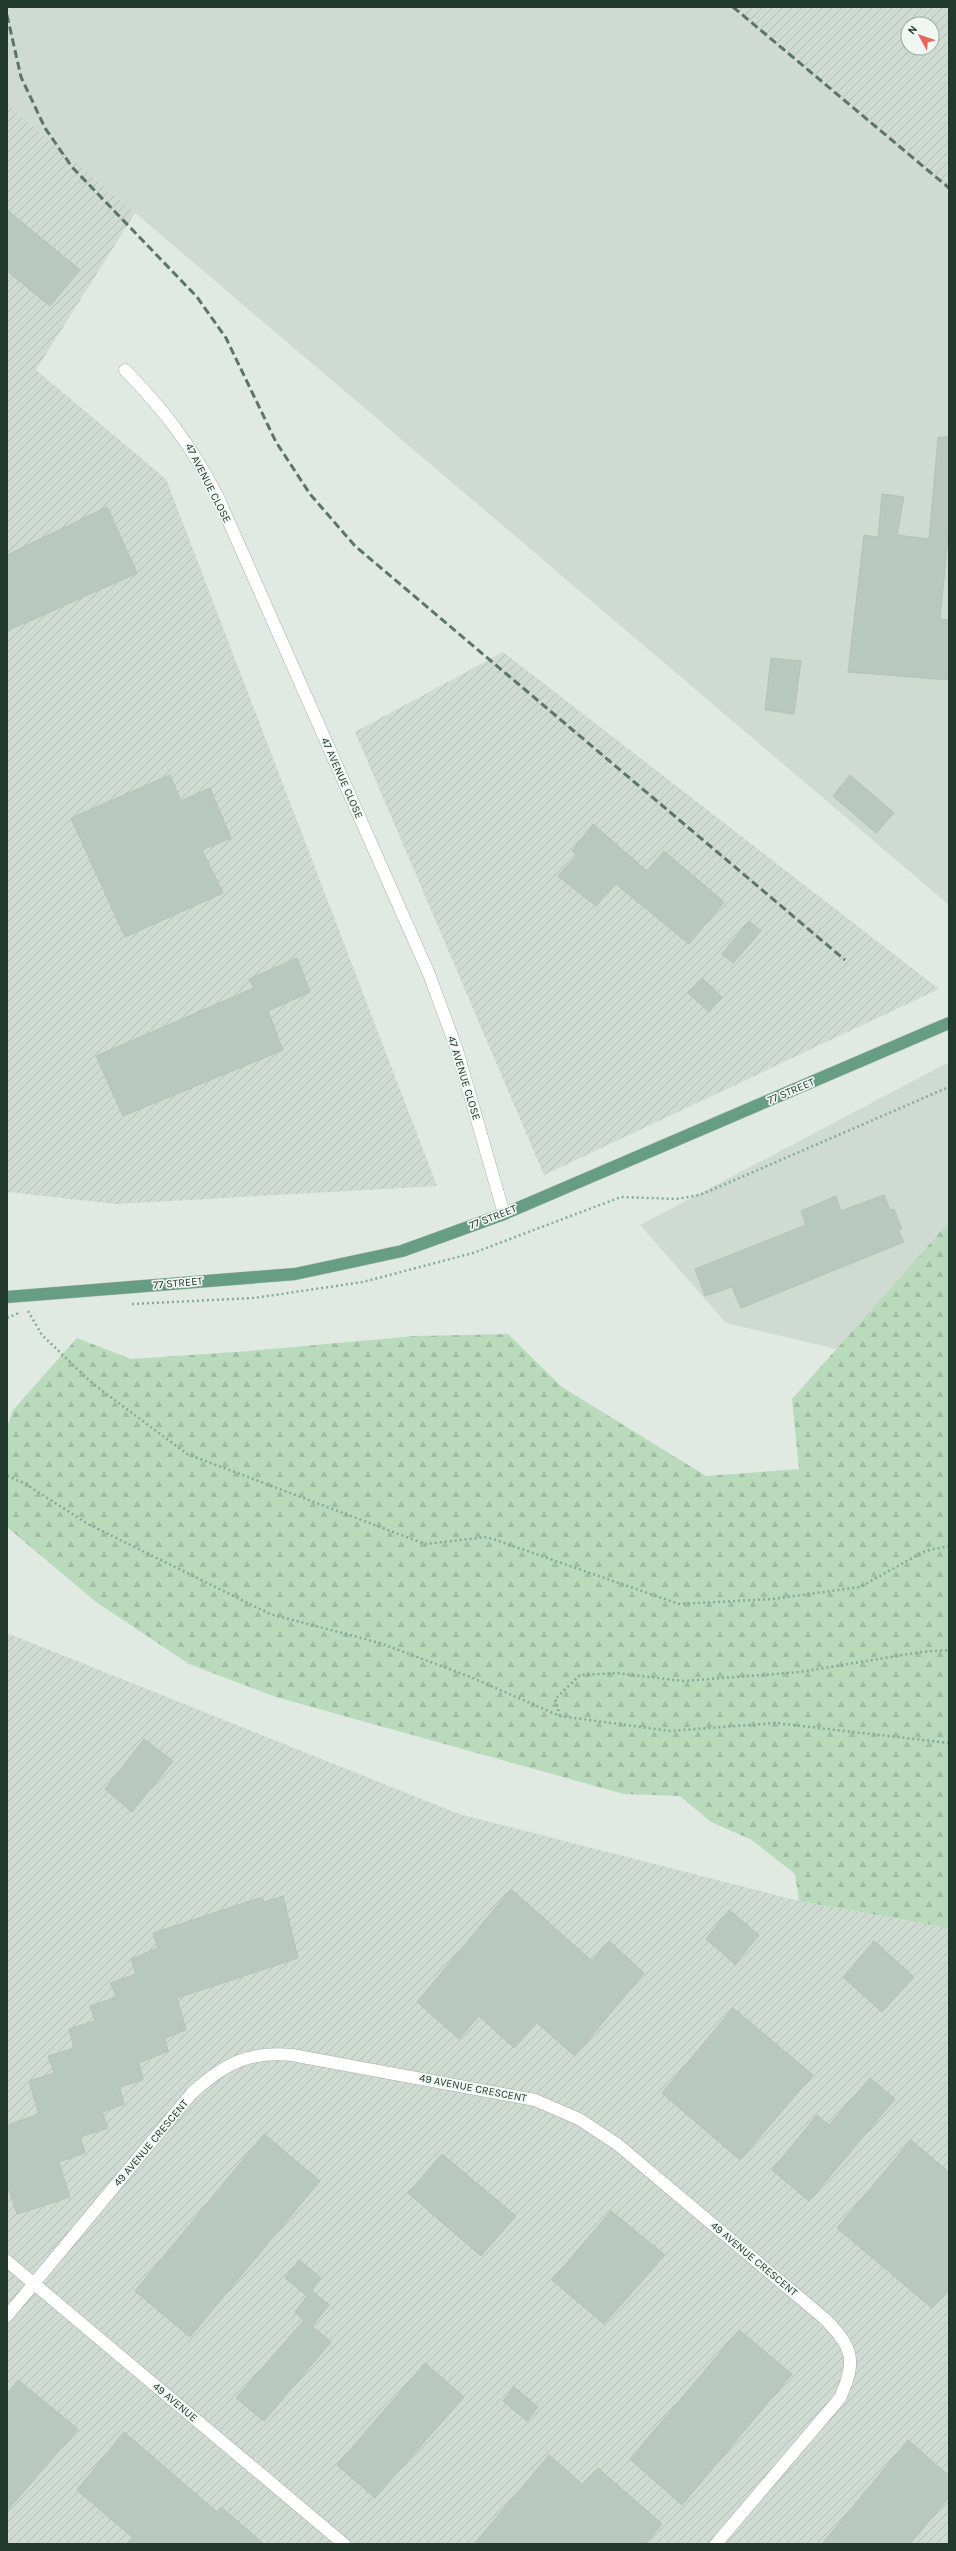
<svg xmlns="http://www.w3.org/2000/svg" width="956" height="2551" font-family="Karla,sans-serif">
<defs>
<pattern id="industrial-furrows" width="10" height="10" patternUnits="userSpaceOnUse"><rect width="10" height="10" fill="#cedad2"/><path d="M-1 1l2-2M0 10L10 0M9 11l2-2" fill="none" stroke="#b1bcb5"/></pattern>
<pattern id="forest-firs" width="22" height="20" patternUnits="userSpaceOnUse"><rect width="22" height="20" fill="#badabc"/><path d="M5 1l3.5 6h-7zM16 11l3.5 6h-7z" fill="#a0bca2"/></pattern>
</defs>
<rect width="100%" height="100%" fill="#e0eae3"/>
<path fill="#cedad2" d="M7 7H733L949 188V905L7 104Z
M949 1062V1222L836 1349 726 1323 640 1225Z"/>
<path fill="url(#industrial-furrows)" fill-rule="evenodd" d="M733 7H949V188ZM908 24H932V48H908Z
M7 104 135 213 36 370 166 479 437 1186 116 1204 7 1192Z
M503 652 939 989 544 1175 355 732Z
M7 1633 459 1814 799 1901 949 1928V2544H7Z"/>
<path fill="url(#forest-firs)" d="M949 1222V1928L799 1901 795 1874 752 1840 711 1822 680 1796 624 1794 276 1697 189 1664 96 1602 7 1527V1427L13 1410 77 1338 131 1359 249 1351 415 1336 508 1334 562 1387 706 1476 799 1469 792 1399Z"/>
<path fill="#b8c7bf" stroke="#b3c3b9" d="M7 210 80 270 50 306 7 271Z
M938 437H949V527L940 619 949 620V680L848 672 864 535 878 537 882 494 904 497 897 535 929 539Z
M107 507 137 573 7 631V555Z
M771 658 801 661 794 714 765 710Z
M170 775 181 801 210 788 231 838 202 850 223 893 125 937 71 818Z
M850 775 894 813 876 833 833 796Z
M593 824 647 871 664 851 724 902 689 944 616 884 596 906 558 876 577 855 572 851Z
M749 921 761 931 733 963 722 954Z
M297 958 310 992 268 1011 283 1050 123 1116 96 1056 254 988 249 979Z
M702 978 722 997 709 1012 688 993Z
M884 1195 890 1210 894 1209 902 1229 898 1230 904 1242 741 1308 732 1287 705 1296 695 1269 806 1225 801 1211 836 1196 841 1211Z
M144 1739 173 1761 132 1812 105 1789Z
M511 1889 592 1961 609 1941 644 1973 575 2056 537 2023 514 2048 479 2016 459 2039 417 2002Z
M283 1896 298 1958 177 1998 186 2030 165 2038 168 2051 139 2063 143 2080 119 2087 124 2104 102 2112 108 2128 80 2137 85 2153 59 2162 70 2197 17 2214 7 2185V2125L39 2114 29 2081 54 2073 48 2056 74 2048 69 2029 95 2021 90 2006 117 1997 110 1983 136 1974 131 1959 158 1948 153 1933 262 1897 264 1902Z
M729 1910 759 1935 735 1964 706 1939Z
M874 1941 914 1977 882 2012 843 1977Z
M733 2008 813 2075 740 2160 662 2093Z
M870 2078 895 2099 809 2201 772 2170 817 2115 829 2125Z
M264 2134 320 2181 190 2337 135 2291Z
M911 2140 949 2172V2289L932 2308 837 2228Z
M442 2154 516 2216 481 2256 408 2193Z
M611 2211 665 2255 604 2324 552 2280Z
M299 2260 321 2278 312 2291 329 2305 312 2326 331 2342 264 2421 236 2398 304 2320 295 2312 307 2296 285 2278Z
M739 2330 792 2374 682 2505 630 2459Z
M425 2363 464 2397 375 2498 337 2465Z
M18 2380 78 2429 7 2511V2394Z
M514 2387 538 2407 527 2421 503 2401Z
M124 2432 217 2512 221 2507 264 2544H127L132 2537 77 2490Z
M908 2440 949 2476V2497L910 2544H822Z
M549 2455 582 2484 598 2468 662 2524 645 2544H474Z"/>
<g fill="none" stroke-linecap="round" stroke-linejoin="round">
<defs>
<path id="minor" d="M125 370C166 412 189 443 217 495L429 974 457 1050 504 1214
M7 2261 344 2544
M7 2316 192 2093C224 2064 248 2051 292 2055L535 2100 579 2119 617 2144 825 2319C853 2347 857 2361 840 2398L716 2544"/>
<path id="major" d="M7 1297 295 1274 402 1251 504 1214 949 1023"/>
</defs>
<use href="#minor" stroke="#a3b1a9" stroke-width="13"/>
<use href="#major" stroke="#bdc4c0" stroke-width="13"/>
<path stroke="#82ac96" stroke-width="2.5" stroke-dasharray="2 3" stroke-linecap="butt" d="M132 1304 254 1298 363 1282 473 1253 621 1197 676 1199 700 1195 949 1087
M28 1311 42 1335 92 1383 187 1454 425 1544 487 1537 679 1604 773 1599 860 1587 925 1551 949 1546
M7 1318 19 1313
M7 1476 24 1483 88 1524 270 1614 380 1643 473 1678 560 1716 670 1731 775 1723 949 1743
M560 1716 555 1699 580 1675 617 1673 683 1681 800 1672 921 1652 949 1650"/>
<use href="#minor" stroke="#fff" stroke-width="12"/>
<use href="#major" stroke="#679d84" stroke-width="12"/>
<path stroke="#5c7569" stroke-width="3" stroke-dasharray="8 4" stroke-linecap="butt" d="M733 7 949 188
M7 15 21 77 45 128 72 167 197 297 226 338 276 442 310 494 355 546 845 960"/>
</g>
<g text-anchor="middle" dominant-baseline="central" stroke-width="3.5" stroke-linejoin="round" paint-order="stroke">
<g font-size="11" fill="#22392e" stroke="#f0f7f2">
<text transform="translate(208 483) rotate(63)">47 AVENUE CLOSE</text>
<text transform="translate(342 778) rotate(66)">47 AVENUE CLOSE</text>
<text transform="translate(464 1078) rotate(73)">47 AVENUE CLOSE</text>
<text transform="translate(791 1091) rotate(-23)">77 STREET</text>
<text transform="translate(493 1217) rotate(-21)">77 STREET</text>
<text transform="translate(178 1283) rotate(-5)">77 STREET</text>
<text transform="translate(473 2088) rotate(11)">49 AVENUE CRESCENT</text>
<text transform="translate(151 2143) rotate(-50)">49 AVENUE CRESCENT</text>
<text transform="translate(754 2259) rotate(40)">49 AVENUE CRESCENT</text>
<text transform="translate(175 2402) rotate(40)">49 AVENUE</text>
</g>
</g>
<rect width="956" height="2551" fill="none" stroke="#22392e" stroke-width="16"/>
<g transform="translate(920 36) rotate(310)"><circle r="19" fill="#f0f7f2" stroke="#9eaba4"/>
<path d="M0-3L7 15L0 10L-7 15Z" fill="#ea645e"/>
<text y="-6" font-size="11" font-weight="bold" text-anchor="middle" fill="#22392e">N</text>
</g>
</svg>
